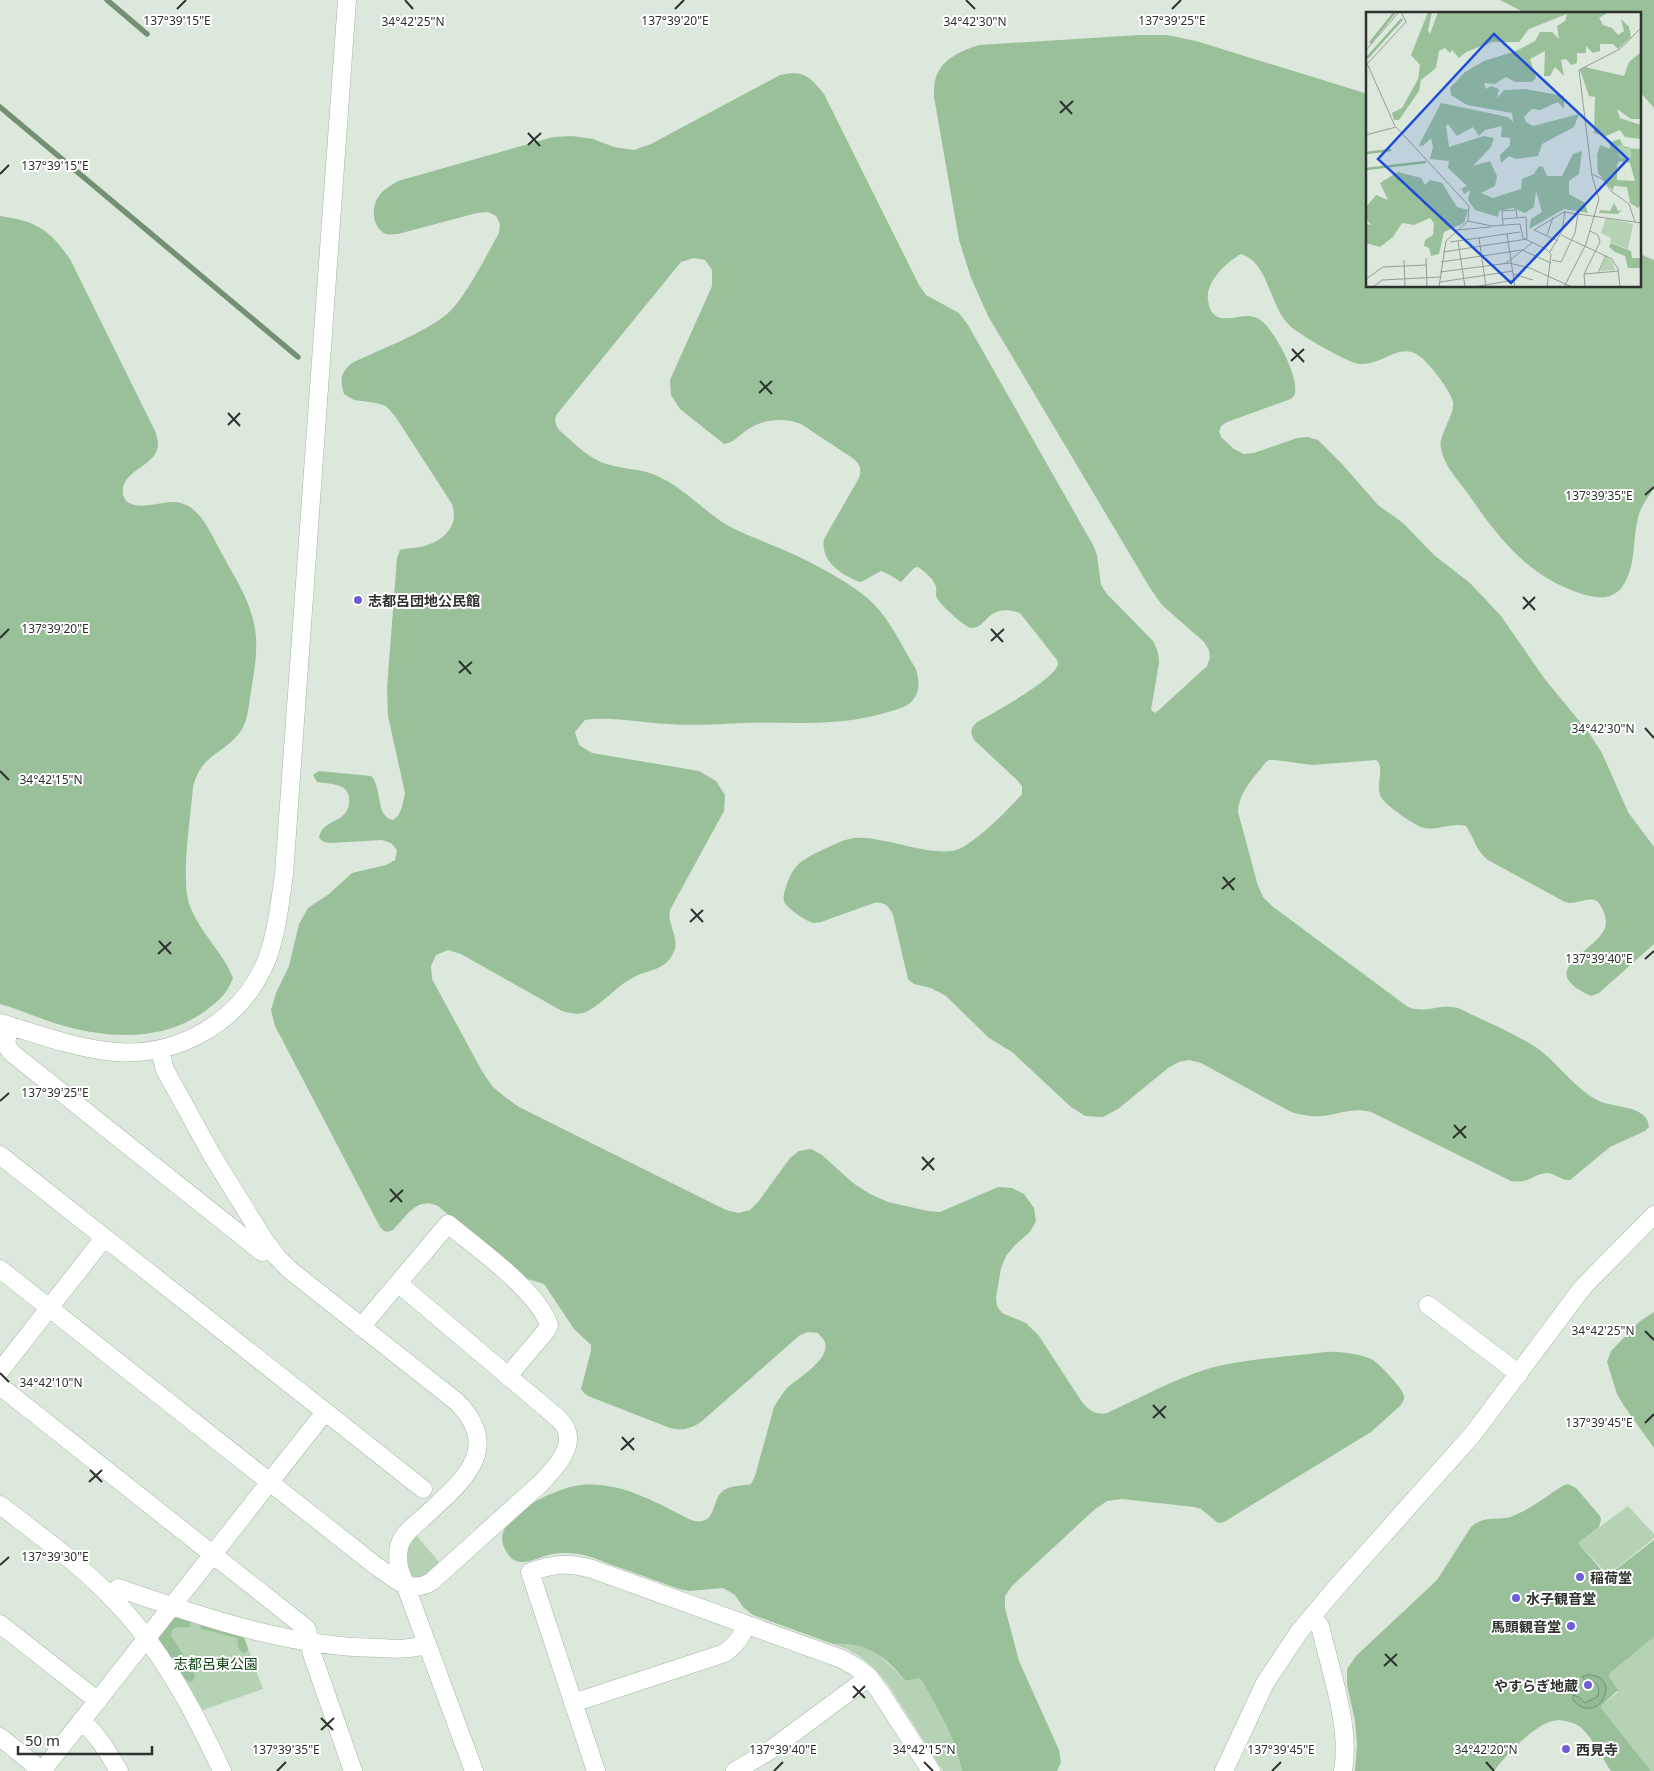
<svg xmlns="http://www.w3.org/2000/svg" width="1654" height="1771" font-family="'Noto Sans','Noto Sans JP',sans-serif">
<rect width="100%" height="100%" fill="#dce8dc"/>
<path fill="#b5d2b4" d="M1628 1506 1654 1534V1538L1608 1575 1578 1543Z
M416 1535 440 1563 418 1582C400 1571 405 1550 416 1535Z
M174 1614 243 1634 263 1689 203 1710 157 1636Z
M1654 1637V1771H1651L1601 1708 1602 1705 1617 1693V1688L1609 1676 1610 1673Z
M847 1643 863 1646 878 1654 906 1681 919 1678 922 1681C939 1712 955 1736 962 1771H943L889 1686 876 1670 862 1658 847 1649 833 1644Z"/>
<path fill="#9ac099" d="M1500 0H1654V108L1640 92V14H1527Z
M1139 35H1167L1196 41 1368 94V286H1640V254L1654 260V488C1649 496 1642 505 1639 514 1632 537 1637 567 1622 587 1611 601 1597 598 1582 594 1526 576 1498 537 1466 491 1457 479 1444 465 1441 449 1439 441 1444 432 1447 424 1450 418 1454 409 1453 402 1451 392 1434 370 1426 362 1402 336 1385 366 1360 364 1347 363 1301 335 1291 327 1269 308 1270 263 1241 254 1225 263 1202 285 1209 305 1210 310 1213 315 1218 317 1231 322 1246 311 1259 319 1273 327 1299 376 1295 393 1295 395 1292 398 1291 399L1227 422 1221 426 1219 432 1222 438 1234 449 1244 454 1254 453 1297 438 1308 437 1318 440 1342 464 1378 505 1403 523 1434 555 1470 583 1501 616 1544 678 1589 733 1602 753 1628 812 1654 847V944L1599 993 1591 996C1533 970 1595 953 1605 928 1608 920 1603 908 1598 902 1588 895 1577 906 1565 902L1488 860C1475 850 1475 839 1466 826 1450 822 1439 831 1424 828 1415 826 1385 805 1381 797 1380 796 1379 790 1379 789 1378 780 1384 766 1376 760L1312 765 1275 760H1269L1265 763C1253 779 1239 792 1238 812L1258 886 1263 897 1272 906 1408 1007C1428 1014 1437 1003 1458 1008 1484 1021 1513 1032 1537 1048 1559 1064 1575 1089 1599 1101 1614 1108 1648 1105 1649 1127L1645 1131 1610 1147 1570 1180C1561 1181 1555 1173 1547 1173 1532 1174 1530 1184 1511 1181L1371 1112C1353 1107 1340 1114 1323 1116 1311 1117 1302 1115 1291 1112L1201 1063 1189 1060 1179 1062 1168 1068 1118 1109 1103 1117 1085 1116 1071 1107 1012 1052 989 1038 946 996 931 988 914 984 908 979 893 915C889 906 885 902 874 903L821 922C819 922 816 923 814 923 807 922 786 908 784 901 783 897 784 893 785 890 792 867 798 862 818 852 829 847 841 840 854 838 883 835 934 859 959 849 977 841 1009 809 1022 794V786L1017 780 975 741C970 733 970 729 976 723 992 713 1055 680 1058 664L1057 660 1020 613C986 602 989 628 971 628 965 627 940 605 937 598 935 595 937 590 936 587 934 579 924 571 918 567L914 568 901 582 888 574 881 571 861 582C842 576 820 561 824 539L859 478C862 469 860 465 854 459L801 424C784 417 763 419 747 430 739 435 734 443 724 444L680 409 671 395 670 380 712 286V270L705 260 694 258 681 262 557 414C554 420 555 424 559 430 572 441 586 456 601 462 618 469 636 468 653 474 680 485 699 506 722 522 737 532 766 542 784 550 811 562 863 588 880 611 894 628 904 650 916 669 920 682 920 695 909 704 903 708 895 710 888 712 842 727 791 722 744 723 719 724 693 726 668 724 641 723 612 716 585 720L575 732 579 745 592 753 699 771 716 781 725 795 724 811 670 910C667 923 678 935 675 949 674 952 670 960 667 962 659 970 646 971 636 976 617 985 606 1001 588 1011 579 1016 571 1013 562 1011L461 954 448 950 436 955 431 966 432 979 482 1071 492 1086 505 1097 519 1107 726 1210 738 1213 750 1210 758 1202 790 1158 799 1151 811 1149 822 1155 853 1183 870 1194 888 1202 928 1211 940 1212 998 1187 1012 1188 1024 1194 1034 1208 1036 1221 1030 1232 1015 1245 1006 1256 1001 1268 996 1298 997 1306 1002 1313 1026 1323 1039 1336 1082 1402C1090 1411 1095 1415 1107 1413 1140 1398 1172 1380 1207 1369 1242 1359 1288 1357 1325 1352 1338 1351 1362 1354 1373 1360 1379 1364 1403 1388 1404 1396 1405 1400 1402 1403 1400 1406L1371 1432 1224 1522 1218 1523 1201 1509 1194 1507 1122 1499 1107 1501 1094 1510 1012 1586 1005 1596V1608L1019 1661 1059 1750 1061 1762 1057 1771H962C955 1736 939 1712 922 1681L919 1678 906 1681C901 1676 897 1671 892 1666 876 1649 856 1642 833 1644L753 1615 743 1607 735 1595 723 1588 690 1591 679 1589C658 1581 637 1574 615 1566 604 1562 591 1556 579 1554 570 1553 558 1552 549 1555 539 1557 526 1565 516 1561 510 1559 506 1552 504 1547 490 1517 558 1487 581 1485 621 1481 657 1503 691 1520 718 1528 710 1499 724 1490 731 1485 743 1486 751 1484L755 1476 774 1407C778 1400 782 1394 787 1388 799 1377 830 1360 825 1342 824 1339 820 1336 818 1333L808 1332 800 1335 701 1422C690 1429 682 1431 670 1428L588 1396 584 1393 581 1389 591 1351V1345L574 1329 544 1284 524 1278 438 1206C417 1196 407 1216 393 1230 387 1233 384 1232 380 1227L275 1026 271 1010 276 993 289 966 299 924 308 908 329 894 352 873 386 865 395 860 397 850 391 843 382 840 330 843 324 842 319 838C321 817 352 825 349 797 347 783 329 784 317 782L313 775 319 771 371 776C383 788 375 817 393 820L398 816 402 807 405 793 388 716 387 688 397 558 400 550C409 547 418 549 427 545 446 539 459 524 452 504L395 416 386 406 376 403 354 400 344 394C340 380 340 373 352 363 381 349 424 333 447 314 465 299 487 254 499 233L500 224 496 216 488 212 477 213 398 234C394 234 389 235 386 234 373 229 371 210 377 199 381 191 390 186 398 181L553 137 572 136 593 139 614 147 634 150 651 144 780 75C804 70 809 76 824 94L919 285 926 295 959 313 968 325 1093 545 1097 555 1101 585 1107 594 1153 641C1157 649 1159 654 1159 663L1151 710 1155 713 1159 710 1207 666 1210 658 1209 650 1204 642 1162 605 1150 588 988 316 971 278 959 240 934 97C934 91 934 83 936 77 943 58 961 51 979 45Z
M0 216C36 221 49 229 70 259L156 433C156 436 158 440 158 444 158 467 120 469 123 494 127 515 161 501 174 502 200 503 210 533 221 552 232 573 246 593 252 616 260 641 255 667 251 691 249 704 248 720 241 731 222 756 202 753 193 787 191 815 180 882 190 906 200 933 223 952 233 978 227 995 215 1004 201 1014 157 1043 102 1038 54 1023 36 1017 18 1009 0 1004Z
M1654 1312V1448L1624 1406 1617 1394 1607 1362 1611 1351 1639 1322Z
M1568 1484 1576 1488 1600 1516 1601 1520 1599 1527 1578 1543 1605 1574 1608 1575 1610 1574 1654 1540V1637L1610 1673 1609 1676 1618 1690 1602 1705 1601 1708 1651 1771H1611C1602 1758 1591 1735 1579 1726 1572 1722 1560 1719 1553 1721 1535 1724 1504 1757 1494 1771H1355L1357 1744 1355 1721 1347 1685V1669L1356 1656 1437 1580 1471 1527C1486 1514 1497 1522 1513 1516 1531 1509 1548 1495 1564 1485Z
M174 1614 191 1621 190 1627C183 1629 178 1625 172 1630L171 1635 193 1671 195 1675 193 1681 190 1682 184 1678 157 1636Z
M201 1624 243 1634 248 1649 247 1652 242 1653 238 1647 237 1638 202 1629 200 1627Z"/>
<path fill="#93b992" stroke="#749074" d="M1586 1675C1625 1673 1599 1729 1573 1700V1695L1579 1697 1585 1703 1597 1697C1600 1691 1599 1685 1593 1681L1587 1682 1582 1677Z"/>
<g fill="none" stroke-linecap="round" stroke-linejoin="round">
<path stroke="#749074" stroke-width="5.5" d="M107 0 147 34
M0 107 298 357"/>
<defs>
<path id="minor" d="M0 1023C35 1033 69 1046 106 1051 174 1060 241 1024 267 959 277 932 280 902 284 874L347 0
M11 1026C7 1037 3 1044 12 1053L262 1252 270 1247
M160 1050 165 1070 213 1157 265 1241 277 1257 291 1271 457 1402C504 1450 461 1482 425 1516 417 1523 406 1531 401 1541 397 1550 398 1559 399 1568L474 1771
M0 1155 423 1489
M0 1269 376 1566C395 1578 408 1595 431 1582L541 1483C553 1470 575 1448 566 1429 565 1425 561 1422 559 1419L398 1283
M1428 1305 1519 1374
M361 1327 448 1224C477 1248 537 1290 549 1325L546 1331 508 1376
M0 1371 104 1238
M0 1386 307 1629 312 1654 353 1771
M0 1505C39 1535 80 1564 114 1600 161 1648 194 1711 222 1771
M110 1596 118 1588C202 1617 289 1647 378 1648 395 1649 411 1650 427 1644
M1312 1616 1320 1626C1330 1669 1351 1727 1343 1771
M0 1624 98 1701
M573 1703 725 1653C736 1645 742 1637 746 1624
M81 1721C98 1734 108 1753 119 1771
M0 1737 42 1771
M42 1771 325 1412
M596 1771 530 1572C554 1564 567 1562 592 1569L842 1659 856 1667 869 1677 880 1692 931 1771
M735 1771 769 1751 869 1677
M1224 1771 1265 1683 1299 1632 1335 1589 1473 1434 1583 1287 1654 1215"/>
</defs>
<use href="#minor" stroke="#a9b4a8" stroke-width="19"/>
<use href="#minor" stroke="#fff" stroke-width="18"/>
</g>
<path fill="none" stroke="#2d322d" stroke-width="2" d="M405 0 413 9M966 0 975 9M177 9 186 0M675 9 684 0M1172 9 1181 0M1060 101 1072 114M1060 113 1073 101M528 133 540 146M528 145 541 133M0 174 9 165M1292 349 1304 362M1291 361 1304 349M760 381 772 394M759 393 772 381M228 413 240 426M228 425 240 413M1645 495 1654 487M1523 597 1535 610M1523 609 1535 597M991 629 1003 642M0 638 9 629M991 641 1004 629M459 661 471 674M459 673 472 662M1645 728 1654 738M0 771 9 780M1223 877 1234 890M1222 889 1235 878M691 909 703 922M690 922 703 910M159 941 171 954M158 954 171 942M1645 959 1654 951M0 1101 9 1093M1454 1125 1466 1138M1453 1138 1466 1126M922 1157 934 1170M922 1170 934 1158M390 1189 402 1202M390 1202 403 1190M1645 1331 1654 1340M0 1373 9 1382M1153 1405 1165 1418M1153 1418 1166 1406M1645 1423 1654 1414M622 1437 634 1450M621 1450 634 1438M90 1470 102 1482M89 1482 102 1470M0 1565 9 1557M1385 1654 1397 1666M1384 1666 1397 1654M853 1686 865 1698M853 1698 865 1686M321 1718 333 1730M321 1730 334 1718M924 1762 933 1771M1486 1762 1494 1771M277 1771 286 1762M774 1771 783 1762M1272 1771 1281 1762"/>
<g fill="#6e5dd7" stroke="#fff" stroke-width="2">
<circle cx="358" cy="600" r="5"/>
<circle cx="1580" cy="1577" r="5"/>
<circle cx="1516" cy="1598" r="5"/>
<circle cx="1571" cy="1626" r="5"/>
<circle cx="1588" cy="1685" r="5"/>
<circle cx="1566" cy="1749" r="5"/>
</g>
<g text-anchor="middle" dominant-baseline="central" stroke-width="4" stroke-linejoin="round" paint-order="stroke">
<g font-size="14" font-weight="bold" fill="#2d322d" stroke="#fff" text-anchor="start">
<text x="368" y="600">志都呂団地公民館</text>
<text x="1590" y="1577">稲荷堂</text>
<text x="1526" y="1598">水子観音堂</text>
<text x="1561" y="1626" text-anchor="end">馬頭観音堂</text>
<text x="1578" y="1685" text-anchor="end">やすらぎ地蔵</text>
<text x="1576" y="1749">西見寺</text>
</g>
<g font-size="14" fill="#0d4512" stroke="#fff">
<text x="216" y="1663">志都呂東公園</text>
</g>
</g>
<g transform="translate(1366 12)">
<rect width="275" height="275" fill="#dce8dc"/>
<path d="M252 133 265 136V147L253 146ZM240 206 267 212 262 237 244 230 245 226 235 221ZM240 245 247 250 249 258 234 259Z" fill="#b5d2b4"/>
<path d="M62 0H66L62 18 64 22 72 0H243L233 6 237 13 246 16 252 23 258 19 255 7 263 15 265 25 252 37 247 32H234V39L227 41 220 34V41H211V51L205 53 200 47 195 48 198 64 189 55 184 64H178L179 39 164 47 170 66 166 70H149L140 65 129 72 118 71 120 77 125 74 133 77 131 86 138 78 159 77 198 84V97L192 90 174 98 166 97 158 105 160 110 167 114 213 102 208 115 176 132 172 144 150 147 143 144 135 151 134 143 144 133V126L135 125 136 114 119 118 113 124 107 115 91 124 82 112 80 114 83 135 118 124 128 126 125 135 107 154 124 149 131 164 129 174 115 181 127 186 155 177 156 167 168 162 173 154 177 155 181 164H196L207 142 216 139 213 162 203 169V182L219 191 222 201 198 197 163 217 165 207 176 200 170 179 168 195 159 201 147 196 133 199 132 205 109 198 102 188 104 178 98 182 96 177 92 178 101 174 82 156 83 149 64 147 67 135 65 126 57 134 53 133 75 91 142 105 147 110 146 101 101 93 85 83 84 76 99 60 118 49 150 39 169 29 174 20H186L193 27 191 14 199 9 201 2 163 17 153 30H127L100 40 93 46 86 38 84 41 79 36 73 39 70 56 55 68 53 79 33 108H28L26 101 36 96 52 67 54 53 45 43ZM275 40V107H265L251 97 254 106 275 113V127L259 125 254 118 240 124 228 121 229 85 223 84 214 58 219 55 258 64 263 50ZM254 127 258 136 275 137V193L272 196 264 191 261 175 248 174 247 179 232 161 231 143 234 133 244 137V130ZM252 133 265 136V147L253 146ZM254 149 264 151 269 169 251 168V152ZM32 160 55 166 59 173 64 168 76 171 91 195 102 198 98 211 78 220 73 242 65 244 63 236 58 234 59 228 67 223 68 211 64 206 48 213 36 211 27 225 14 235 0 231V212L5 213 0 207V195L10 183 22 188 14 171ZM248 191 252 199 256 198 252 202 233 201 234 198 244 199ZM245 231 265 239 266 246H275V256H262L259 244 249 240 243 235Z" fill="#9ac099" fill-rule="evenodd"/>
<path fill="none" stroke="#93b992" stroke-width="2.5" d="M4 31 29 0M1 46 36 7M0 141 25 138M0 157 60 150"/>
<path fill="none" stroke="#969f96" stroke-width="1" d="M0 38 33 0M0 49 29 114M2 51 40 10 35 0M0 123 30 115 103 194 102 209 80 229 73 275M226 162 238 168 245 179 263 192 269 210M102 209 126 214 154 212 157 226 180 237 185 242 181 275M137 213 136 199 150 198 151 205M90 218 125 215M141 222 149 275M181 223 187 205M195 223 246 247 252 257 254 275M113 226 120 275M92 229 99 275M192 229 168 218 198 200 275 211M84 230 154 220M77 240 161 227 160 205 137 207M184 240 196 219 199 199M60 246 61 275M38 248 39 275M186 248 195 250 209 221 212 201M75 250 156 238 185 251M140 251 166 231M74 260 143 251 164 256 206 275M232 261 240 243M147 262 167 268M218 262 253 259M0 267 17 255 60 253M74 270 147 259M7 275 16 268 74 265M108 275 148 268M198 275 220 232 233 187 226 164 213 58 254 37 275 16M219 275 218 262 234 230 232 223 224 219M235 275H268"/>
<path fill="#1d4ed8" fill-opacity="0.15" stroke="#1d4ed8" stroke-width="2.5" d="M128 22 262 147 145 271 12 147Z"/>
<rect width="275" height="275" fill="none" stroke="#2d322d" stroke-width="2.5"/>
</g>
<g font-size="12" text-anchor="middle" fill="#2d322d" stroke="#fff" stroke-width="4" stroke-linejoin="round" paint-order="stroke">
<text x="177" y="25">137°39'15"E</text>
<text x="675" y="25">137°39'20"E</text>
<text x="1172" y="25">137°39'25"E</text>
<text x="975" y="26">34°42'30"N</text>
<text x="413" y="26">34°42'25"N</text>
<text x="55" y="170">137°39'15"E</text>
<text x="1599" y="500">137°39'35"E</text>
<text x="55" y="633">137°39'20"E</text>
<text x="1603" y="733">34°42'30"N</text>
<text x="51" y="784">34°42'15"N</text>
<text x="1599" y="963">137°39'40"E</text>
<text x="55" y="1097">137°39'25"E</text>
<text x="1603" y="1335">34°42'25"N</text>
<text x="51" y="1387">34°42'10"N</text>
<text x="1599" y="1427">137°39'45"E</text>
<text x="55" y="1561">137°39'30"E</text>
<text x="924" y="1754">34°42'15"N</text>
<text x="1486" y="1754">34°42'20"N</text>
<text x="286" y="1754">137°39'35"E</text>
<text x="783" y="1754">137°39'40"E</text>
<text x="1281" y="1754">137°39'45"E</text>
</g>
<path d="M18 1746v8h134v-8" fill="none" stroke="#2d322d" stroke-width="2.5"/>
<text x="25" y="1746" font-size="15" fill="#2d322d" stroke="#ffffff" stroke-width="4" paint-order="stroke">50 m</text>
</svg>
